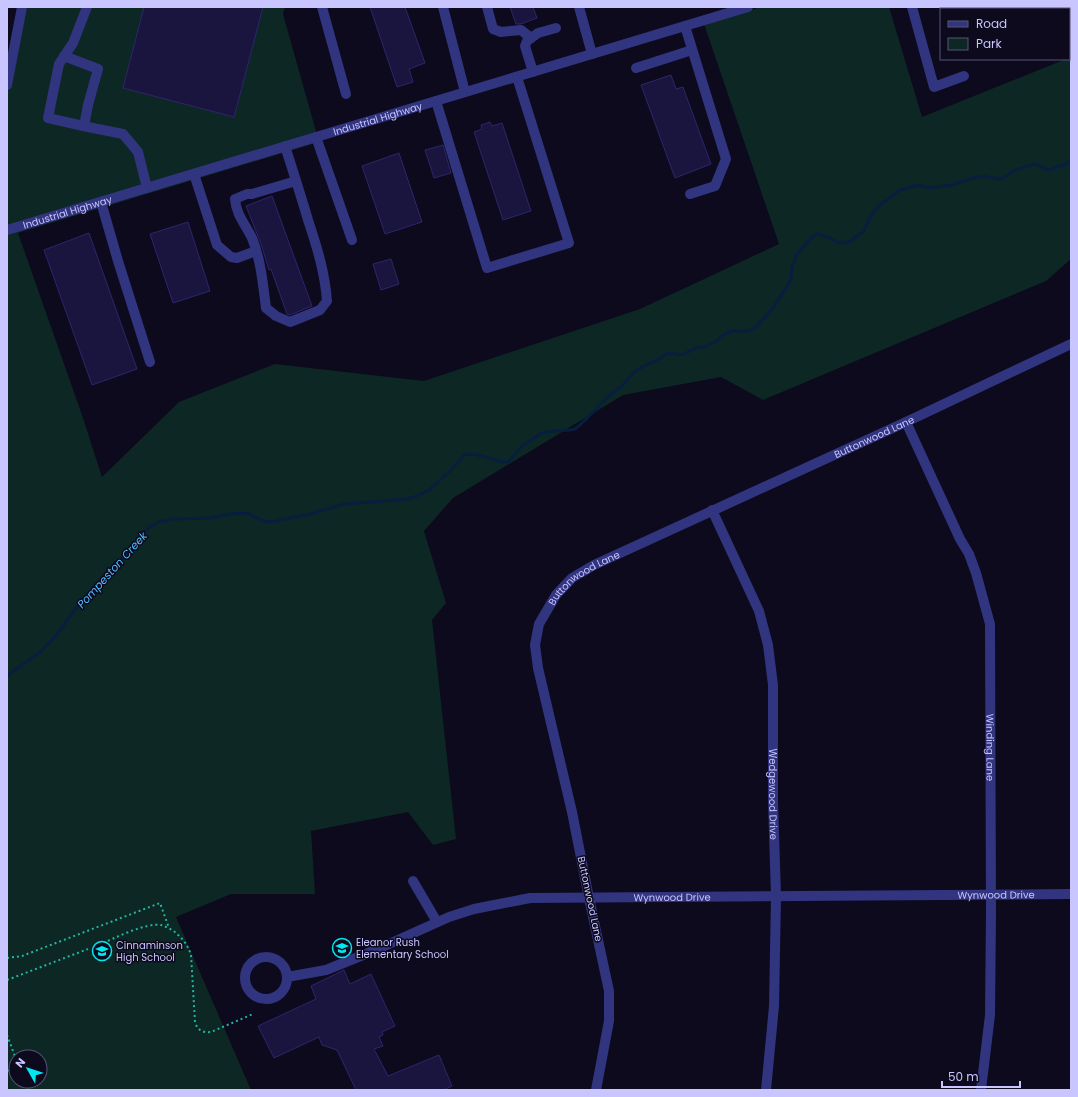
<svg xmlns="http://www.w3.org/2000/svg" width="1078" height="1097" font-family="Poppins,sans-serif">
<rect width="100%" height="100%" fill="#0c0a1c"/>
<path fill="#0d2724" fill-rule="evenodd" d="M18 7H285L283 14 319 142 18 233 82 415 102 477 179 402 275 364 424 381 640 309 779 244 704 24 761 7H889L922 117 1071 57V259L1046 281 763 400 721 377 623 395 453 498 424 531 446 603 432 620 456 839 433 845 408 812 311 831 315 894H231L176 917 251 1090H7V72ZM16 1057H40V1081H16Z"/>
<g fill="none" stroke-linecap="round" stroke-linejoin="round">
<path stroke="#071f3e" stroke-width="3" d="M7 676 40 652 54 638 77 607 104 575 128 553 149 527 159 522 175 519 209 518 232 514 240 513 249 514 263 521 271 522 310 514 344 504 406 499 414 497 429 490 449 472 464 455 474 454 503 462H508L522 446 542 433 552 431 570 430 575 429 581 424 611 394 623 385 634 372 642 367 659 359 668 353 682 355 698 347H704L715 342 725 334 732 331H749L755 328 772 309 788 285 791 279 792 267 798 253 812 237 817 234 828 237 839 243 849 242 864 231 871 215 880 205 898 191 917 185 929 188 952 185 976 177 983 176 998 179 1003 178 1015 170 1035 164 1049 170 1071 162"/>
</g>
<path fill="#1a153f" stroke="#2e256c" d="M144 7H263L234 117 123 88Z
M370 7H405L425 63 409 69 413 82 397 87Z
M510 7H533L537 18 521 24H516Z
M671 75 676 89 683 87 711 164 675 178 641 85Z
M490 122 492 126 502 123 531 211 503 220 474 132 482 129 481 125Z
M443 145 451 173 434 178 425 150Z
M399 153 422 222 385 234 362 166Z
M272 196 312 306 290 315 287 314 271 269 269 270 261 244 246 206Z
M188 222 210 291 173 303 150 234Z
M89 233 137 369 92 385 44 250Z
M391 259 399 284 381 290 373 264Z
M344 970 350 984 371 974 395 1026 382 1032 383 1035 379 1037 383 1046 374 1049 388 1076 439 1055 452 1086 443 1090H356L337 1050 322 1045 319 1037 274 1058 258 1026 316 999 311 986Z"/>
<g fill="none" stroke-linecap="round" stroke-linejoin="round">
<path stroke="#24b4a1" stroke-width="2" stroke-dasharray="2 3" stroke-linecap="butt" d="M99 945C112 939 147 922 161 925 167 927 173 930 177 934 184 940 188 946 191 955L195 1022C197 1030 203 1033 211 1032L253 1014
M7 958 22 956 160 903 169 928
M7 980 88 949
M7 1035 16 1059
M7 1071 16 1067"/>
<g stroke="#31347f" stroke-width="10">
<path d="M87 7 73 43 59 64 48 118 88 127 123 134 138 152 147 188"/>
<path d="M322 7 346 94"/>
<path d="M443 7 465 92"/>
<path d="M487 7 493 29 501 32 521 30 531 38"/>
<path d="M579 7 592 54"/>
<path d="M912 7 934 87 964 76"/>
<path d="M1011 7 1012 9"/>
<path d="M685 26 726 159 715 186 690 194"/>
<path d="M64 56 98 69 88 105 84 126"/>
<path d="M636 68 692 50"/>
<path d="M533 72 525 46 527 41 538 33 556 28"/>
<path d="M7 85 22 7"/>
<path d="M436 101 487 268 569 243 517 77"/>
<path d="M316 137 352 240"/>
<path d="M285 146C293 171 301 196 308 220 317 247 325 273 327 301L320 310 290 322 276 316 266 308C263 285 261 260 252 238 246 225 236 215 235 199L247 194H252L296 181"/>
<path d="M194 174 217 245 231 257 237 258 256 251"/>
<path d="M101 202 118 261 150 362"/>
<path id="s1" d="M7 230 748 7"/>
<path id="s2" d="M906 422 960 539 969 554 976 573 990 624 991 912 990 1015 981 1090"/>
<path id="s3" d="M712 510 759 611 768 645 773 685V801L776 896 774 1006 766 1090"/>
<path d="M413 881 437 922"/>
<circle cx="266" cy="978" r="21"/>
<path id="s4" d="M287 977 326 970 378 949 449 917 474 909 530 898 1071 894"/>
<path id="s5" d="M596 1090 609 1021V991L589 898 572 812 538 668 535 645 539 624 556 595 572 578 594 565 906 422 1071 344"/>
</g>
</g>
<defs>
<symbol id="school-ring" viewBox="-11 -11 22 22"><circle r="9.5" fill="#0c0a1c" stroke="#00e9f0" stroke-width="1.5"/><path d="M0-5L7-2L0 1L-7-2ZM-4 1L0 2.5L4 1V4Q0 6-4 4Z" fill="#00e9f0"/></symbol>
</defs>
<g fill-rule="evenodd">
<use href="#school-ring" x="331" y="937" width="22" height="22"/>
<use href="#school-ring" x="91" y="940" width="22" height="22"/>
</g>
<g text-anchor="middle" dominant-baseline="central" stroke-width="3" stroke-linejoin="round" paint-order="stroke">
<g font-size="10" fill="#c8c5ff" stroke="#0c0a1c">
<text stroke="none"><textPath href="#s1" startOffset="387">Industrial Highway</textPath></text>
<text stroke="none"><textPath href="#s1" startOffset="63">Industrial Highway</textPath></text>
<text stroke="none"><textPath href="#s5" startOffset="866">Buttonwood Lane</textPath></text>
<text stroke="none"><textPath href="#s5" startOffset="542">Buttonwood Lane</textPath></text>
<text stroke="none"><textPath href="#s2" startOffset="343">Winding Lane</textPath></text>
<text stroke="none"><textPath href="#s3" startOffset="296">Wedgewood Drive</textPath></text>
<text stroke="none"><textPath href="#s4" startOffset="723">Wynwood Drive</textPath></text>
<text stroke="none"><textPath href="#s4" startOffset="399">Wynwood Drive</textPath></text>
<text transform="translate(590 899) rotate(78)">Buttonwood Lane</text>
</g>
<g font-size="10" fill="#c8c5ff" stroke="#0c0a1c" text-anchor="start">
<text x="356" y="942">Eleanor Rush<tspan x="356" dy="12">Elementary School</tspan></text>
<text x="116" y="945">Cinnaminson<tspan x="116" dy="12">High School</tspan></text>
</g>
<g font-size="11" font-style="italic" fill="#53bcff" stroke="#0c0a1c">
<text transform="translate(112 570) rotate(-48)">Pompeston Creek</text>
</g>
</g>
<rect width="1078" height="1097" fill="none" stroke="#c8c5ff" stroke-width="16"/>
<rect x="940" y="8" width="130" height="52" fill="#0c0a1c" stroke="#575577"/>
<rect x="948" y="21" width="20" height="6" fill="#31347f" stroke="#575577"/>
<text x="976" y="28" font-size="12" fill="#c8c5ff">Road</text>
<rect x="948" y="38" width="20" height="12" fill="#0d2724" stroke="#575577"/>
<text x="976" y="48" font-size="12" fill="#c8c5ff">Park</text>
<g transform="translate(28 1069) rotate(309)"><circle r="19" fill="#0c0a1c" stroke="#575577"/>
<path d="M0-3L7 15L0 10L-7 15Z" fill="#00e9f0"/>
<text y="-6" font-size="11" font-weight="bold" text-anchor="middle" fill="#c8c5ff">N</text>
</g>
<path d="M942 1081v6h78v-6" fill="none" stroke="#c8c5ff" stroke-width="2"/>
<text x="948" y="1081" font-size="12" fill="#c8c5ff" stroke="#0c0a1c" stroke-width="3" paint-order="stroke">50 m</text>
</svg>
